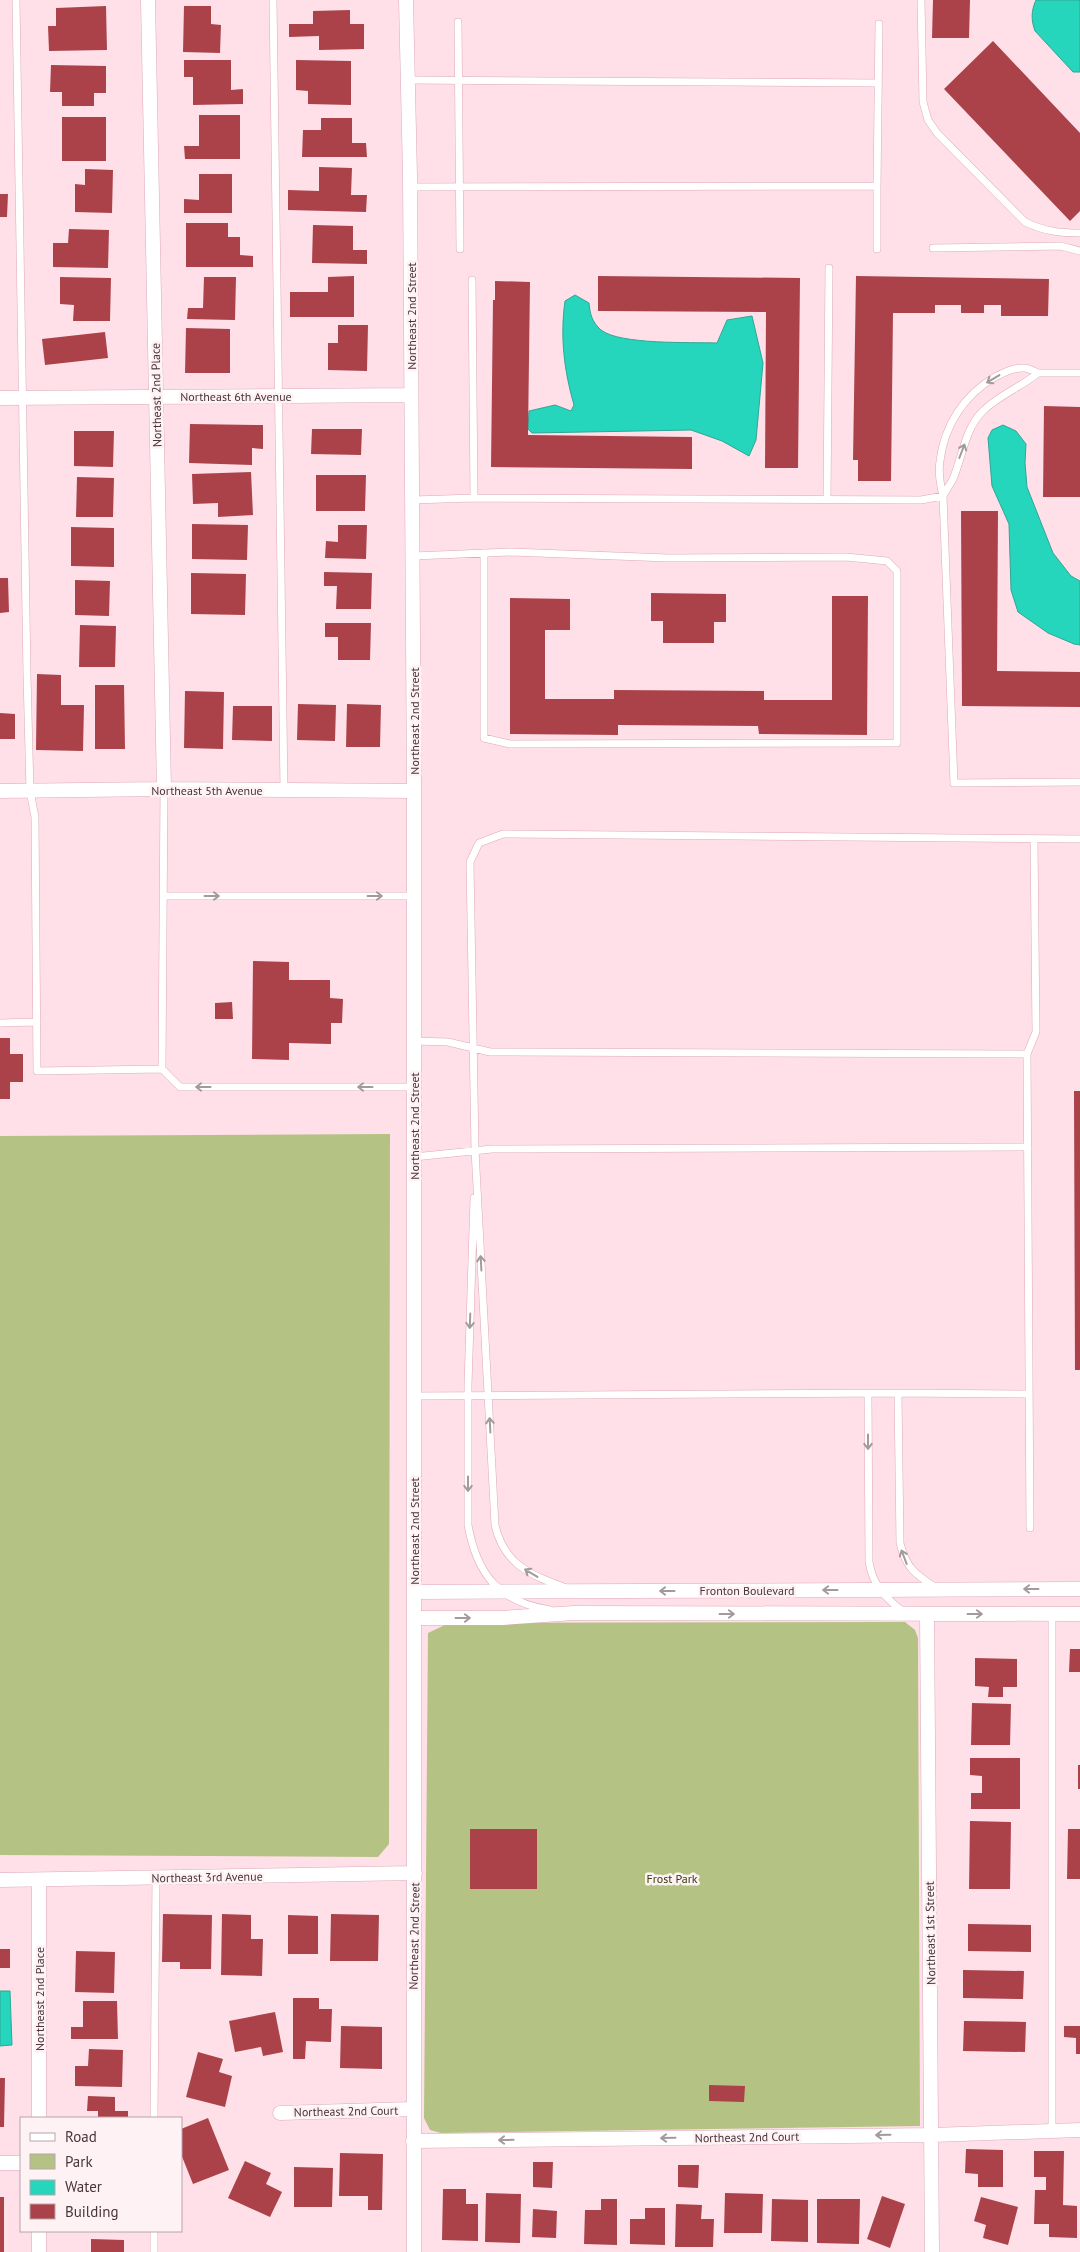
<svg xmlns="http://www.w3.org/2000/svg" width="1080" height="2252" font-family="'PT Sans',sans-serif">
<rect width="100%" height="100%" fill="#ffdfe8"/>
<path fill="#b4c384" d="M390 1134 389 1844 378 1857 0 1855V1136Z
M905 1622 915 1630 918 1638 920 2126 441 2133 430 2130 424 2118 428 1633 449 1623Z"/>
<path fill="#25d6bc" stroke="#30a695" d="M1036 0H1080V72H1073L1035 31C1031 20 1031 11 1036 0Z
M575 295 589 303C590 314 592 322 601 330 620 345 691 342 717 343L727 320 752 316 763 363 756 440 749 456 722 441 691 430 532 433 528 429 529 411 555 405 571 411 574 405C564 370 560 337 565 301Z
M1003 425 1016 431 1026 444 1025 463 1027 487 1053 553 1071 576 1080 581V645L1074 644 1048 633 1018 612 1011 590 1009 524 992 486 988 438 992 430Z
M0 1991H10L12 2045 0 2046Z"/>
<path fill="#ab4249" d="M933 0H970L969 38H932Z
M106 6 107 50 49 51 48 26H56V8Z
M184 6H211V24L221 25 220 53 183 52Z
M350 10V24H364V49L319 50V36L289 37V24H313V11Z
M993 41 1080 133V211L1070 221 944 89Z
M184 60H231V90L243 89V104L193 105V77H184Z
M296 60 351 61V105L308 104V91L296 90Z
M51 65 106 66V93H94V106H62V92H50Z
M199 115H240V159H185L184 146H199Z
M62 117H106V161H62Z
M321 118H352V143H366L367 157H302L303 130H321Z
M319 167 352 168 351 195H367L366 212 288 210V190L319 191Z
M85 169 113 170 112 213 75 212V184L85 185Z
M199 174H232V213H184V199L199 200Z
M0 194H8L7 217H0Z
M186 223H228V237H240V255L253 256V267H186Z
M313 225 353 226V250H367V264L312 263Z
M69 229 109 230 108 268 53 267V243H68Z
M354 276V317H290V292H328V277Z
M598 276 800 278 798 468H765L766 312 598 311Z
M856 276 1049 279 1048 316H1001V305H984V313H961V305H935V313H893L891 481H858V460H853Z
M60 277 111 278 110 321H73L74 305 60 304Z
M204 277H236L235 320 187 319 188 308H203Z
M495 281 530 282 528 435 692 437V469L491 467 493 300H495Z
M338 325H368L367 371 328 370V343H338Z
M186 328 230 329V373H185Z
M105 332 108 358 45 365 42 339Z
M1044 406 1080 407V497H1043Z
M190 424 263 425V449L252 448V465L189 463Z
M312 429H362L361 455 311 454Z
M74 431H114L113 467 74 466Z
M251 472 253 515 218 517V503L193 504 192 474Z
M316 475H366L365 511H316Z
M77 477 114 478 113 517H76Z
M961 511H998L997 671 1080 672V707L962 706Z
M192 524 248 525 247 560 192 559Z
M338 525H367L366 559 325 558 326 541 338 542Z
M71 527 114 528V567L71 566Z
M324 572 372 573 371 609H336L337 586H324Z
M191 573 246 574 245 615 191 614Z
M0 578H8L9 612 0 613Z
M75 580 110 581 109 616 75 615Z
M651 593 726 594V622H714V643H663V621H651Z
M832 596H868L867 735 759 734 758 726 618 725V735L510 734V598L570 599V630H545V699H614V690L764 691V700H832Z
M325 623H371L370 660H338V637H325Z
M80 625 116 626 115 667H79Z
M37 674 61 675V705H84L83 751 36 750Z
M95 685H124L125 749H95Z
M185 691 224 692 223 749 184 748Z
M298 704 336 705 335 741 297 740Z
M347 704 381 705 380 747H346Z
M233 706H272V741L232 740Z
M0 713 15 714V739H0Z
M253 961 289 962V980H330V998L343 999 342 1023H331V1044L289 1043V1060L252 1059Z
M232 1002 233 1019H215V1003Z
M0 1038H10V1054H23V1082H10V1099H0Z
M1074 1091H1080V1370H1075Z
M1070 1649H1080V1672H1069Z
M975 1658 1017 1659V1687H1003V1697H988L989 1687 975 1686Z
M972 1703 1011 1704 1010 1745H971Z
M970 1758H1020V1809H971V1793H982V1776L970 1775Z
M1078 1765H1080V1789H1078Z
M970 1821 1011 1822 1010 1889H969Z
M470 1829H537V1889H470Z
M1068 1829H1080V1879H1067Z
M163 1914 212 1915 211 1969H180V1962H162Z
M222 1914 251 1915V1939H263L262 1976 221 1975Z
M331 1914 379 1915 378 1961H330Z
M288 1915 318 1916V1954H288Z
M968 1924 1031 1925V1952L968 1951Z
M0 1949H10V1968H0Z
M76 1951 115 1952 114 1993 75 1992Z
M963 1970 1024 1971 1023 1999 963 1998Z
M293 1998H319V2009H332L331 2042 306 2041 305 2059H293Z
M83 2001H117L118 2039H71V2027H83Z
M275 2012 283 2052 263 2056 261 2047 235 2052 229 2021Z
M964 2021 1026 2022 1025 2052 963 2051Z
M341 2026 382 2027V2069L340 2068Z
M1064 2026H1080V2054H1076V2038L1064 2037Z
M89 2049 123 2050 122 2087 75 2086V2066H88Z
M198 2052 223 2059 219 2072 232 2076 225 2107 186 2097Z
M0 2078H5L4 2127H0Z
M709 2085 745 2086 744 2102 709 2101Z
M88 2096 115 2097V2111H128V2118H98V2111H87Z
M208 2118 229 2170 193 2184 181 2154V2129Z
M966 2149 1003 2150V2187H978V2174L965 2173Z
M1034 2151H1064L1063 2205 1077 2206V2238L1049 2237V2224H1034L1035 2190H1046V2177H1034Z
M340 2153 383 2154 382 2210H368V2196H339Z
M245 2161 271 2173 266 2184 282 2192 270 2217 228 2198Z
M533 2162H553L552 2188 533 2187Z
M678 2165H699L698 2188 678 2187Z
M294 2167 333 2168 332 2207H294Z
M443 2189H466V2204H478V2241L442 2240Z
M486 2193 521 2194 520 2243 485 2242Z
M725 2193 763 2194 762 2233H724Z
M882 2196 905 2204 890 2248 867 2239Z
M0 2197H4V2252H0Z
M981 2197 1018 2207 1008 2245 983 2238 986 2225 974 2221Z
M601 2199H617V2245L584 2244 585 2210H601Z
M772 2199 808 2200V2242L771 2241Z
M817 2199H860L859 2244 817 2243Z
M676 2204 702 2205 701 2219H714L713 2247H675Z
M645 2208H665V2245L630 2244V2219H645Z
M533 2209 557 2211 556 2238 532 2237Z
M91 2239 124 2240V2252H91Z"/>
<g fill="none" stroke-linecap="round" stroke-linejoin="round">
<defs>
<path id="lane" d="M16 0 27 675 30 791 35 817 37 1071 162 1069 164 789
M273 0 284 790
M921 0 923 102 928 120 937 133 1025 222C1044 231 1059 233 1080 233
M458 22 460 249
M407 80 878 83
M877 186V249
M410 187 877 186 879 24
M933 248 1061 246 1080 251
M472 280 474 498
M1038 373H1080
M413 500 474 498 921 500 943 496C946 490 950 485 953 479 962 458 965 429 982 412 998 395 1020 388 1038 373 1034 371 1028 368 1024 368 1014 367 1003 373 995 377 964 395 944 426 940 461 938 473 940 484 943 496L954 783 1080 782
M827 500 829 268
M413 556 511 552 668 558 846 557 887 561 897 571V743L510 744 484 738V553
M163 896H414
M0 1023 37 1022
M414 1041 448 1042 490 1052 1027 1054
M162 1069 180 1087H414
M414 1157 492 1149 1028 1147
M474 1198 468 1385V1525C477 1575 499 1602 550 1610
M868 1393 869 1562C873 1586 885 1597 903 1612
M898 1393 900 1543C906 1568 915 1574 936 1588
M414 1396 898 1393 1029 1394
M1030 1528 1027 1054 1036 1032 1034 839
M566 1588C531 1575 504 1565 495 1525L475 1150 470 862 479 843 503 834 1080 839
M1052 1614V2131
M154 2118 156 1878
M154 2252V2231"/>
<path id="street" d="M148 0 164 789
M406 0 410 176 414 791V2252
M0 398 411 395
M0 791 164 789 414 791
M414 1592 1080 1589
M927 1614 932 2252
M414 1618H502L574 1613 1080 1614
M0 1880 415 1873
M280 2113 413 2109
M39 2118V1880
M413 2141 932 2135 1080 2130
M0 2163H21
M39 2252V2231"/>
</defs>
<use href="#lane" stroke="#ddaab9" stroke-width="8"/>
<use href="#street" stroke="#ddaab9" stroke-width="15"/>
<use href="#lane" stroke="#fff" stroke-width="7"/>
<use href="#street" stroke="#fff" stroke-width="14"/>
</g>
<defs><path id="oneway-shaft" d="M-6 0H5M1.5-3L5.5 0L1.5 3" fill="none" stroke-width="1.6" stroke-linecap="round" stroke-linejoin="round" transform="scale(1.25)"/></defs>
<g stroke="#a49a9d">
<use href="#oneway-shaft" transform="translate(993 379) rotate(149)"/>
<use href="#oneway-shaft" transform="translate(962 451) rotate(-69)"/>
<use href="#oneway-shaft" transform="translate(212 896)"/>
<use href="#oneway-shaft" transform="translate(375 896)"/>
<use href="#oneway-shaft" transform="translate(203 1087) rotate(-180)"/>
<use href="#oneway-shaft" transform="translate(365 1087) rotate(-180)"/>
<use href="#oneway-shaft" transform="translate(481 1263) rotate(-93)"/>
<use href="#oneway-shaft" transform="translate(470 1321) rotate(92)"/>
<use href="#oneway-shaft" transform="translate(490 1425) rotate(-93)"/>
<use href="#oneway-shaft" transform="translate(868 1442) rotate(90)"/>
<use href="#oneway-shaft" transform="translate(468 1484) rotate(90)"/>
<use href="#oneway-shaft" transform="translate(904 1557) rotate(-111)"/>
<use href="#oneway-shaft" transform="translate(531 1573) rotate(-149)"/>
<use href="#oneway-shaft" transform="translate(1031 1589) rotate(180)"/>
<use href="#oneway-shaft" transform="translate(830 1590) rotate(180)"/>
<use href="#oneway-shaft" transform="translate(667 1591) rotate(180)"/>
<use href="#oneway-shaft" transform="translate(727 1614)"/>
<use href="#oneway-shaft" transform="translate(975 1614)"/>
<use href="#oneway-shaft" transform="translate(463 1618)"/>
<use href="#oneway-shaft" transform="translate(883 2135) rotate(179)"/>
<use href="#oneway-shaft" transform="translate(668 2138) rotate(179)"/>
<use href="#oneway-shaft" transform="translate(506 2140) rotate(179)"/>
</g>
<g text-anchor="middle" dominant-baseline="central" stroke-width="5" stroke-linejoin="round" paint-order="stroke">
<g font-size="12" fill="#49353b" stroke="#fef2f5">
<text transform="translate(411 316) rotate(-90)">Northeast 2nd Street</text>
<text transform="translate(156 395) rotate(-91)">Northeast 2nd Place</text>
<text x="236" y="396">Northeast 6th Avenue</text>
<text transform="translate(414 721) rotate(-90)">Northeast 2nd Street</text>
<text x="207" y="790">Northeast 5th Avenue</text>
<text transform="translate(414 1126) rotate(-90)">Northeast 2nd Street</text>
<text transform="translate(414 1531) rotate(-90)">Northeast 2nd Street</text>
<text x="747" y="1590">Fronton Boulevard</text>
<text transform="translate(207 1877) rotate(-1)">Northeast 3rd Avenue</text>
<text transform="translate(930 1933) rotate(-91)">Northeast 1st Street</text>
<text transform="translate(414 1936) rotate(-89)">Northeast 2nd Street</text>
<text transform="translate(39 1999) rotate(-90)">Northeast 2nd Place</text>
<text transform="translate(346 2111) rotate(-1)">Northeast 2nd Court</text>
<text transform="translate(747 2137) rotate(-1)">Northeast 2nd Court</text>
</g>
<g font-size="12" fill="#333c0e" stroke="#fef2f5">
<text x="672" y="1878">Frost Park</text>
</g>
</g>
<rect x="20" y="2117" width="162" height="115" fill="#fef2f5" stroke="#b6a6ab"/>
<rect x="30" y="2133" width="25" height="8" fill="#ffffff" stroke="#b6a6ab"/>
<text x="65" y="2142" font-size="15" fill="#49353b">Road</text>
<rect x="30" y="2154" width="25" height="15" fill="#b4c384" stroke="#b6a6ab"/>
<text x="65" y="2167" font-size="15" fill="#49353b">Park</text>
<rect x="30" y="2180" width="25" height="15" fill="#25d6bc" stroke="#b6a6ab"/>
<text x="65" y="2192" font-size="15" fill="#49353b">Water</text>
<rect x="30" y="2204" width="25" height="15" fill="#ab4249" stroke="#b6a6ab"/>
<text x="65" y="2217" font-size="15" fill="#49353b">Building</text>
</svg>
